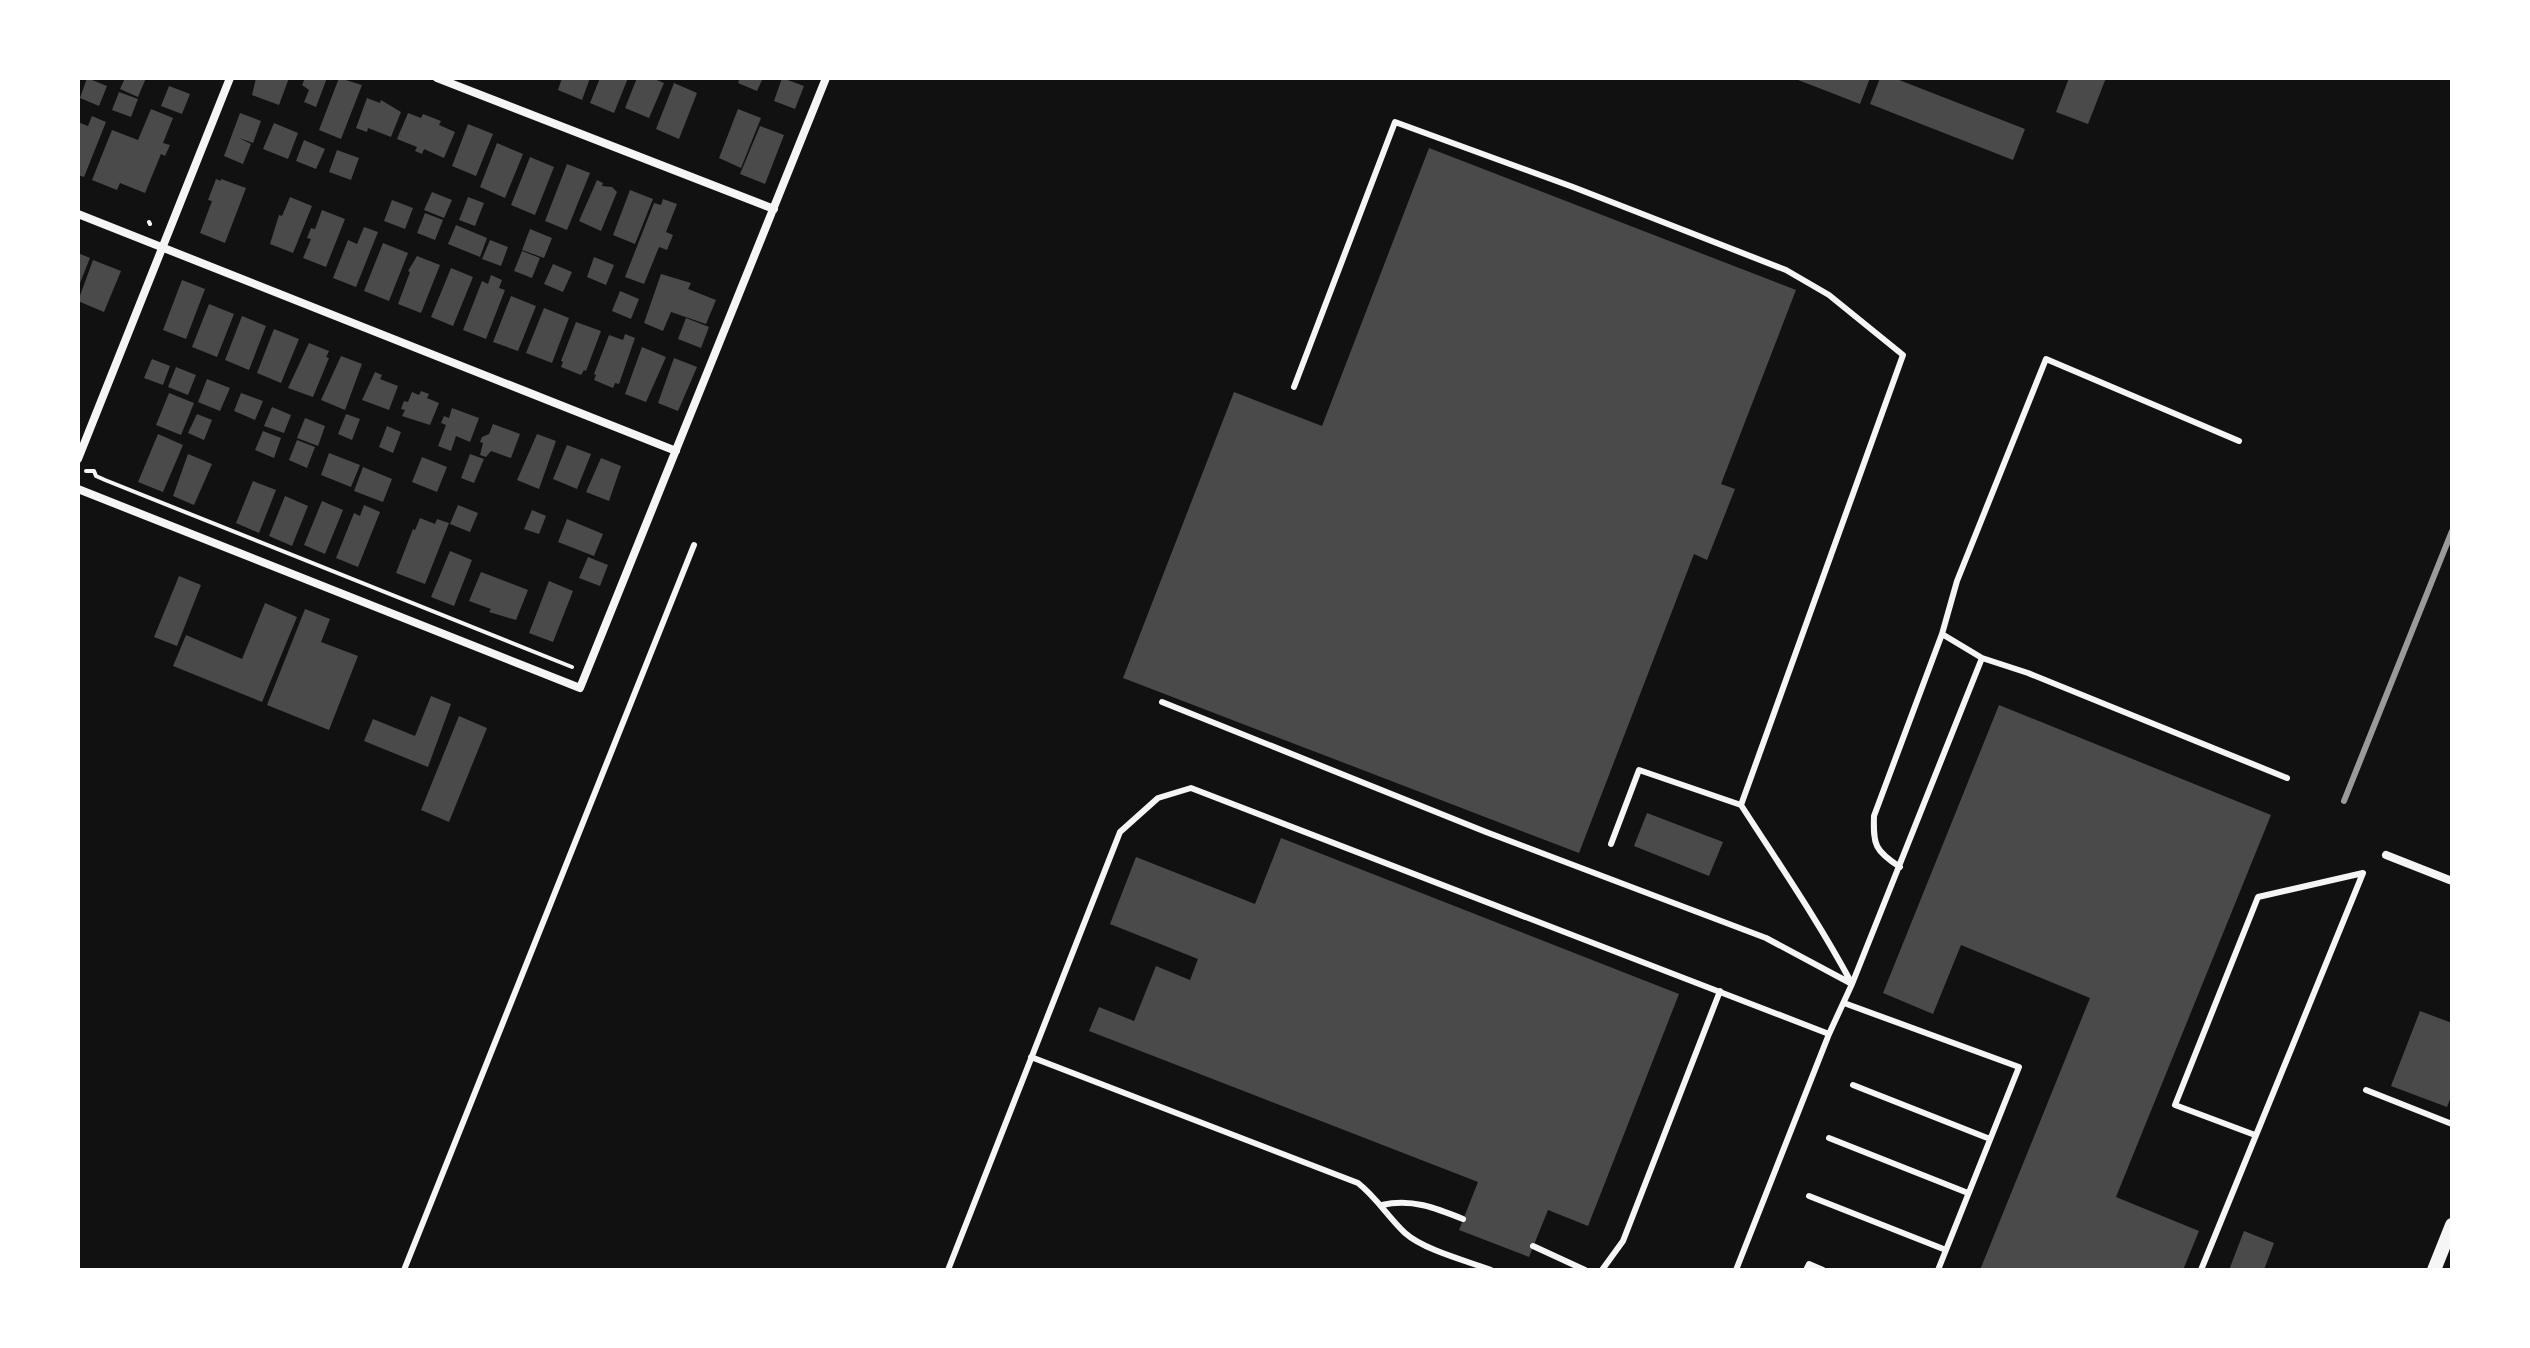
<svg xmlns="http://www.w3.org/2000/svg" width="2530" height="1348" font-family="'Golos Text',sans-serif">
<rect width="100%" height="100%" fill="#111"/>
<path fill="#4a4a4a" d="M87 78 107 86 99 106 80 98Z
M125 78H146L138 97 120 89Z
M256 78H289L279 105 252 95Z
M305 78H327L316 107 304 102 309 90 302 85Z
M339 78 362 85 341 139 319 130Z
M562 78H590L582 100 558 90Z
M600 78H628L614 113 590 103Z
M637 78H652L664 83 649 118 625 108Z
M740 78H763L757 91 738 83Z
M782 78 804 86 795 109 774 101Z
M1793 78H1870L1860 104Z
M1880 78H1894L2025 129 2013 160 1870 104Z
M2069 78H2106L2088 124 2056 112Z
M674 83 697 93 679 139 656 129Z
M169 86 190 94 182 114 161 106Z
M119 92 138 99 131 117 112 110Z
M367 98 380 103 381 100 401 112 391 137 368 128 367 132 356 128Z
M151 109 173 118 163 143 170 145 165 156 161 154 145 193 120 183 117 190 92 180 112 130 138 140Z
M738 109 761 118 741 168 719 158Z
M240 113 261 121 253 143 239 138 251 144 243 164 224 156Z
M408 113 421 118 423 114 441 121 439 125 455 132 444 158 424 149 422 154 415 151 417 147 397 139Z
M92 116 106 122 84 177 78 175V122L88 126Z
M274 123 298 133 288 159 263 149Z
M468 124 493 134 476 176 452 166Z
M760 126 784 135 765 184 740 174Z
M304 140 325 149 316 169 296 161Z
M497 143 523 154 505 198 480 187Z
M1429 148 1796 290 1721 484 1735 489 1707 560 1694 554 1579 853 1123 678 1234 392 1322 426Z
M337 150 359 158 351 180 329 172Z
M530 157 554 167 535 215 511 205Z
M567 164 590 173 567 230 545 221Z
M216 179 221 181V179L246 188 225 243 200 233 212 201 208 200Z
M597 180 603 183 602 186 612 187 617 192 601 231 579 221Z
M630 190 653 199 635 244 613 235Z
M432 192 452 200 444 218 424 210Z
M290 197 312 206 293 253 270 244 279 215 282 216Z
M468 197 484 203 475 226 459 220Z
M663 199 677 204 666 232 673 235 667 250 659 247 644 284 625 277 654 203 661 205Z
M392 200 413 208 405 229 384 221Z
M322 210 345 219 326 267 303 258 311 239 307 238 311 228 315 229Z
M425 213 443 220 435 240 417 233Z
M456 225 487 238 480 257 448 244Z
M364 227 378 232 356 287 333 278 348 240 357 244Z
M530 229 552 238 544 258 522 250Z
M490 240 508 247 501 266 482 259Z
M383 243 408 253 389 301 364 291Z
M522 251 540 258 532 278 514 271Z
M78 253 90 258 78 288Z
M417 256 440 265 421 313 398 304 410 272 408 271Z
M594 257 614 265 606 285 587 277Z
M93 260 121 271 104 312 78 301Z
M553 264 572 272 563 292 544 284Z
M451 268 473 277 453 326 431 317Z
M661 274 691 283 688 289 716 300 706 324 671 312 663 331 644 323Z
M491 275 502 280 499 288 505 290 486 339 463 330 482 281 488 284Z
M182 280 205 289 186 339 163 330Z
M620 291 639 299 631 319 612 311Z
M511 296 536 306 518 351 493 342Z
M209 304 234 314 217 357 192 347Z
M544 308 569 318 552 363 526 353Z
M242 316 266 326 249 370 225 360Z
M686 318 709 327 701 348 678 339Z
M576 322 601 331 586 371 584 370 581 375 561 367 563 362 561 361Z
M274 329 299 339 281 383 257 373Z
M625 334 635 338 619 384 615 383 613 388 594 380 596 375 594 374 609 335 623 340Z
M309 343 329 351 326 357 329 358 313 397 288 388Z
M642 347 666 357 646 402 625 394Z
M341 356 362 364 345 410 321 400Z
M674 358 697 367 678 411 658 403Z
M152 359 170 366 163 385 144 378Z
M176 367 196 375 188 395 168 387Z
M375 372 382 375 380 379 398 386 389 410 362 400Z
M207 379 230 388 220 411 198 402Z
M421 391 429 394 427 398 439 403 430 425 402 416 405 410 401 409 404 401 408 402 412 392 419 395Z
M169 393 194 403 181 435 156 425Z
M241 393 263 401 255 420 234 411Z
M272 407 291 415 284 433 264 426Z
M452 408 479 418 470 442 456 436 451 451 438 446 446 425 441 423 444 416 449 418Z
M197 414 212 420 204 440 188 433Z
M346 414 360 419 352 440 338 434Z
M305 418 325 426 318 446 297 438Z
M493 424 520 434 511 458 491 451 486 457 480 455 483 443 480 442 482 437 489 434Z
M387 426 401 432 393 453 379 447Z
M263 431 281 438 274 458 255 450Z
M158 434 183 445 163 492 138 482Z
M537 434 556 441 539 489 517 480Z
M297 440 315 447 307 468 289 460Z
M567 445 591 454 577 489 553 479Z
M329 453 360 465 351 487 321 475Z
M188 454 212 464 194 505 173 496Z
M470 454 484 459 474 483 461 478Z
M422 457 447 467 437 492 412 482Z
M601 458 621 466 609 501 586 492Z
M363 467 392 479 383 502 354 491Z
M253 481 276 490 259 533 236 523Z
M285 496 308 506 292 546 269 536Z
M322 501 343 510 325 554 304 545Z
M364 505 380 512 358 567 336 558 354 513 360 516Z
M458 505 478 513 470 532 450 524Z
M532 510 546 516 539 534 524 529Z
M420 518 435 524 437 519 449 523 425 584 396 573 413 529 415 530Z
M567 519 603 534 594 556 558 542Z
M450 551 472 560 454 606 431 597Z
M588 557 608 565 600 586 579 578Z
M481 572 528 590 516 620 489 612 491 609 469 601Z
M179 576 201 585 177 646 154 637Z
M549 581 573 591 553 642 529 633Z
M265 603 297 617 262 702 173 666 186 635 242 659Z
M305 609 330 619 321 642 358 656 329 730 267 705Z
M431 696 451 704 428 767 364 741 373 719 415 736Z
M1999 705 2271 815 2116 1197 2199 1231 2183 1270H1980L2090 998 1961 945 1933 1014 1883 993Z
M459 716 487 728 449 822 421 810Z
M1647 813 1723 842 1709 876 1634 846Z
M1281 838 1679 994 1588 1226 1548 1210 1529 1257 1459 1230 1478 1182 1089 1031 1099 1007 1134 1021 1156 966 1190 980 1198 959 1110 924 1136 857 1255 904Z
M2420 1011 2452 1023V1094L2447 1107 2391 1086Z
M2244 1231 2274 1243 2264 1270H2229Z"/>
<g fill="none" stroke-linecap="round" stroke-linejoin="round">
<path stroke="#f5f5f5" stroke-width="4" d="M149 222 150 224
M86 471H94L96 476 105 480 572 667"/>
<path stroke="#f5f5f5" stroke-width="6" d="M1294 387 1395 122 1573 187 1786 270 1829 295 1903 355 1741 805C1779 864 1819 922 1852 984L1829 1034 1736 1270
M1982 658 1942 634 1957 581 2046 359 2239 441
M1162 702 1486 832 1766 938 1852 984 1982 658 2028 673 2287 778
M1611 844 1639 770 1741 805
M1900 867C1875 851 1873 845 1874 816L1942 634
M1844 1003 2019 1067 1938 1270
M1031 1057 1358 1183C1377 1198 1388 1217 1405 1233 1424 1250 1467 1261 1491 1270
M1853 1085 1990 1139
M2366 1090 2452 1124
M1829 1138 1968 1193
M1809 1196 1946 1250
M1382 1205C1411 1198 1436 1208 1463 1219
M1533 1246 1585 1270
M404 1270 694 545
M948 1270 1120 832 1158 798 1191 788 1829 1034
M1602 1270 1623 1241 1720 991
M1806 1270 1809 1264 1823 1270
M2201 1270 2363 873 2258 897 2175 1105 2255 1135"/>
<path stroke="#f5f5f5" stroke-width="8" d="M437 78 774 209
M78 214 676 451
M78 459 230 78
M78 489 580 688 826 78
M2386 855 2452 881"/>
<path stroke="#f5f5f5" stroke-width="14" d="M2434 1270 2452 1225"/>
<path stroke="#9a9a9a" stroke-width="6" d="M2344 801 2452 531"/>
</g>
<rect width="2530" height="1348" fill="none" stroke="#ffffff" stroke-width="160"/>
</svg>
